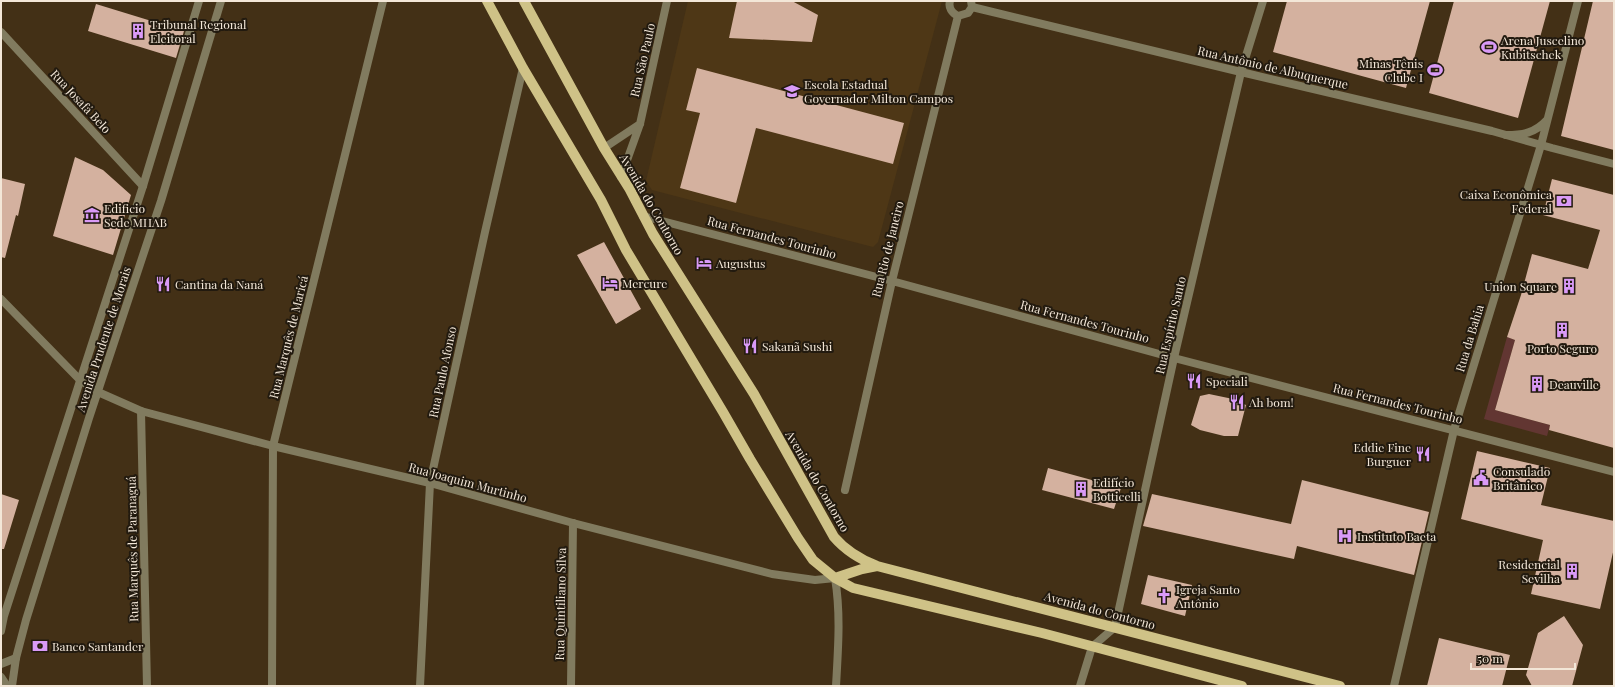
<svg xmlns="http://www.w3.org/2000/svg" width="1615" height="687" font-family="'Playfair Display',serif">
<rect width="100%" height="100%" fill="#433016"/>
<path fill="#4e3716" d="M688 1H942L878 242 873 247 652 190 646 181Z"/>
<path fill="#623632" d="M1507 337 1515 340 1495 410 1550 425 1547 436 1484 419Z"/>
<path fill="#d4b19f" d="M737 1H792L818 15 812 42 729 38Z
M1287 1H1430L1406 88 1273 52Z
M1454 1H1550L1518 118 1429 93Z
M1593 1H1614V150L1561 136Z
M96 4 184 31 176 58 88 31Z
M697 68 904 123 893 164 756 128 736 203 680 188 700 113 686 110Z
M75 157 103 170 131 195 113 255 53 236Z
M1 178 25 184 18 216 16 215 5 258 1 257Z
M1552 179 1614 195V448L1549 430 1550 425 1495 410 1515 340 1507 337 1521 295 1532 254 1588 269 1600 230 1543 215Z
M604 242 641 309 616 324 577 255Z
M1209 394 1233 399 1246 405 1238 436H1224L1200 430 1191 425 1200 396Z
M1477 451 1550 468 1541 505 1614 521V548L1600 609 1531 594 1543 540 1461 519Z
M1048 468 1121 488 1114 509 1042 490Z
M1302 480 1429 512 1414 575 1297 546 1294 559 1143 526 1152 494 1291 524Z
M1 494 19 500 4 549H1Z
M1148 575 1192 585 1185 616 1141 604Z
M1564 616 1583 645 1572 686H1532L1526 675 1538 633Z
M1439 638 1510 655 1502 686H1427Z"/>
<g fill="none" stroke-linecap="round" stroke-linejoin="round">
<path stroke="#817b5f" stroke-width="8" d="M950 1C948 8 952 13 958 16L968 13 972 7 971 1
M972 7 1241 72 1492 131 1552 148 1614 164
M1 32 143 186
M604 148 640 124
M621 177 640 124 667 1
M643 216 892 281 1174 358 1614 472
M1 299 80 380
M141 411 147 686
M845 490 892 281 958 16
M835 578C841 614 838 650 836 686
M1 664 16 658
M1 677 7 686
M272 686 273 446 383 1
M420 686 430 483 485 232 523 68
M571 686 573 523
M1080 686 1092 647"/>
<path stroke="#817b5f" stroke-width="8" d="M1506 135C1523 135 1535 133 1547 120
M80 380 98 392 141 411 273 446 430 483 573 523 772 574 815 580 835 578
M1 631 4 616 143 186 199 1
M1092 647 1115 627 1174 358 1241 72 1263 1
M12 686 16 658 26 620 89 418 161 201 221 1
M1394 686 1454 430 1541 145 1578 1"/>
<path stroke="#cfc287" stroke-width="10" d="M487 1 523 68 601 200 626 250 723 412 750 459 798 538 813 560 835 578 853 588 1042 633 1242 686
M524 1 604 148 629 188 653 234 754 394 834 537C846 551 859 559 877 566L1340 686
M835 578 862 569 877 566"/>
</g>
<defs>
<symbol id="building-bare" viewBox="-9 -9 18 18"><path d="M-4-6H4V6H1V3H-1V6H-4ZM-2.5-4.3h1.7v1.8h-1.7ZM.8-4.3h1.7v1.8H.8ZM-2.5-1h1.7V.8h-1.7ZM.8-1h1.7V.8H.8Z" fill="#d99af7" stroke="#221a0f" stroke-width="2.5" paint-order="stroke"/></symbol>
<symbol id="stadium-bare" viewBox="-9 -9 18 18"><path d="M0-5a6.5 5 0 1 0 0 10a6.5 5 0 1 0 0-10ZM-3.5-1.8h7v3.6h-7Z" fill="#d99af7" stroke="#221a0f" stroke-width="2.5" paint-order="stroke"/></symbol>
<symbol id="school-bare" viewBox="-9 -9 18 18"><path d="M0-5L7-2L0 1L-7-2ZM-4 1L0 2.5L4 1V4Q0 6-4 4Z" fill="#d99af7" stroke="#221a0f" stroke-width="2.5" paint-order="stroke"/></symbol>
<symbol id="bank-bare" viewBox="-9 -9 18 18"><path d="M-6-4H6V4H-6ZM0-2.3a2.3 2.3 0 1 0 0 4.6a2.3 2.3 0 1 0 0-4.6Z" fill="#d99af7" stroke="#221a0f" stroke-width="2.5" paint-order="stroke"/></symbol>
<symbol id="museum-bare" viewBox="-9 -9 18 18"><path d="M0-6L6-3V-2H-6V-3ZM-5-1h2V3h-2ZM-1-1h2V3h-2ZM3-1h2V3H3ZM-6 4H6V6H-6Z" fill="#d99af7" stroke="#221a0f" stroke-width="2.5" paint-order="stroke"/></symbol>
<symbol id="hotel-bare" viewBox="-9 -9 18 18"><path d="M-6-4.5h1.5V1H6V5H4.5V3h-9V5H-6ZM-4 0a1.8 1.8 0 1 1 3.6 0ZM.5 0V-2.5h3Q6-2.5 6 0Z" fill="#d99af7" stroke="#221a0f" stroke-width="2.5" paint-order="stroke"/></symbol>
<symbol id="restaurant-bare" viewBox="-9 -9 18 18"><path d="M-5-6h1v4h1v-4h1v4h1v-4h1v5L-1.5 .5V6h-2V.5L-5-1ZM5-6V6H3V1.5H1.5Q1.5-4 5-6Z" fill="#d99af7" stroke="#221a0f" stroke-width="2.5" paint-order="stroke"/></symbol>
<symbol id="civic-bare" viewBox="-9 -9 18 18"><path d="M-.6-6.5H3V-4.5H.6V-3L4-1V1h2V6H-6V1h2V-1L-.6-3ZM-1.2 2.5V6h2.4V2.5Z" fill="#d99af7" stroke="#221a0f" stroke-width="2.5" paint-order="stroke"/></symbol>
<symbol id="hospital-bare" viewBox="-9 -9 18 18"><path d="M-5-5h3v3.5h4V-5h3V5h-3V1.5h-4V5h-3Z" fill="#d99af7" stroke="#221a0f" stroke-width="2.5" paint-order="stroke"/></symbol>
<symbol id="church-bare" viewBox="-9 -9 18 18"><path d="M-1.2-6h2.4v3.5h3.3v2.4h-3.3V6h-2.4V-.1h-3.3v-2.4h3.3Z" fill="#d99af7" stroke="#221a0f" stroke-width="2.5" paint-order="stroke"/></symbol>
</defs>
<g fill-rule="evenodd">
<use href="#building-bare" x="127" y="20" width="22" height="22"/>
<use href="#stadium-bare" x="1478" y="36" width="22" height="22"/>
<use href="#stadium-bare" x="1424" y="59" width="22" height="22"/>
<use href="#school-bare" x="781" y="80" width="22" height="22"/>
<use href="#bank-bare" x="1553" y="190" width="22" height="22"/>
<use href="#museum-bare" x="81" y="204" width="22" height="22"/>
<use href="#hotel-bare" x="693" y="252" width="22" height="22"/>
<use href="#hotel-bare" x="599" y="272" width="22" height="22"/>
<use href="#restaurant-bare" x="152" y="273" width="22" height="22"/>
<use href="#building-bare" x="1558" y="275" width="22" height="22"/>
<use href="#building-bare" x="1551" y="319" width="22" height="22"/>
<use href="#restaurant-bare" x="739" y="335" width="22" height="22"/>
<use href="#restaurant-bare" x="1183" y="370" width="22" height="22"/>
<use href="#building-bare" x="1526" y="373" width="22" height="22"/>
<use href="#restaurant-bare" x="1226" y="391" width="22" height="22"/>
<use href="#restaurant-bare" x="1412" y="443" width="22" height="22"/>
<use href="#civic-bare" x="1470" y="467" width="22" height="22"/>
<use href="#building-bare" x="1070" y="478" width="22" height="22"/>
<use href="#hospital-bare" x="1334" y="525" width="22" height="22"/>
<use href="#building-bare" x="1561" y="560" width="22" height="22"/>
<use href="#church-bare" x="1153" y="585" width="22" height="22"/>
<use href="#bank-bare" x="29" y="635" width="22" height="22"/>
</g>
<g text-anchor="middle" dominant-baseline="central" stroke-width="4" stroke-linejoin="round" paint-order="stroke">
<g font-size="12" fill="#f3e7d8" stroke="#221a0f" text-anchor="start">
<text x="150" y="24">Tribunal Regional<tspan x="150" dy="14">Eleitoral</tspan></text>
<text x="1501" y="40">Arena Juscelino<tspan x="1501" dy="14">Kubitschek</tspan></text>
<text x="1423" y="63" text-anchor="end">Minas Tênis<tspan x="1423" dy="14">Clube I</tspan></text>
<text x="804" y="84">Escola Estadual<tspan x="804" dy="14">Governador Milton Campos</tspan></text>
<text x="1552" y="194" text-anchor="end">Caixa Econômica<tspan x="1552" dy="14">Federal</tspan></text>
<text x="104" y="208">Edificio<tspan x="104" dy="14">Sede MHAB</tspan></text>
<text x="716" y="263">Augustus</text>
<text x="622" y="283">Mercure</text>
<text x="175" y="284">Cantina da Naná</text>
<text x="1557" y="286" text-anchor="end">Union Square</text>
<text x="762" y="346">Sakanã Sushi</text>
<text x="1562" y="348" text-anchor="middle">Porto Seguro</text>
<text x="1206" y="381">Speciali</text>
<text x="1549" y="384">Deauville</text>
<text x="1249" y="402">Ah bom!</text>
<text x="1411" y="447" text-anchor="end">Eddie Fine<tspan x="1411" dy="14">Burguer</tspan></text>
<text x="1493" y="471">Consulado<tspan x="1493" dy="14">Britânico</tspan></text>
<text x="1093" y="482">Edifício<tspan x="1093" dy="14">Botticelli</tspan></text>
<text x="1357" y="536">Instituto Baeta</text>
<text x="1560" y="564" text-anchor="end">Residencial<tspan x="1560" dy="14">Sevilha</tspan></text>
<text x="1176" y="589">Igreja Santo<tspan x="1176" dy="14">Antônio</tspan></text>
<text x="52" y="646">Banco Santander</text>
</g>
<g font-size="12" fill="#f3e7d8" stroke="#221a0f">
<text transform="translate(642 60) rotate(-77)">Rua São Paulo</text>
<text transform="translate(1273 67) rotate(13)">Rua Antônio de Albuquerque</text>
<text transform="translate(81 101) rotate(47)">Rua Josafá Belo</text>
<text transform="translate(652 204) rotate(60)">Avenida do Contorno</text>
<text transform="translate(772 237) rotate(15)">Rua Fernandes Tourinho</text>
<text transform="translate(887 249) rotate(-76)">Rua Rio de Janeiro</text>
<text transform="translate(1085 321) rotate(15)">Rua Fernandes Tourinho</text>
<text transform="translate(1170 325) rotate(-77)">Rua Espírito Santo</text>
<text transform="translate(288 337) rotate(-76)">Rua Marquês de Maricá</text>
<text transform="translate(1469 338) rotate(-73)">Rua da Bahia</text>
<text transform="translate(103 339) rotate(-72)">Avenida Prudente de Morais</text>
<text transform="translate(442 372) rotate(-78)">Rua Paulo Afonso</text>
<text transform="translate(1398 403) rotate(14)">Rua Fernandes Tourinho</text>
<text transform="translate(818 481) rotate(60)">Avenida do Contorno</text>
<text transform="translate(468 482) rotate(15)">Rua Joaquim Murtinho</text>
<text transform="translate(132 549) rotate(-91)">Rua Marquês de Paranaguá</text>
<text transform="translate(560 604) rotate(-89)">Rua Quintiliano Silva</text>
<text transform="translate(1100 610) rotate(15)">Avenida do Contorno</text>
</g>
</g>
<rect width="1615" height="687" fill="none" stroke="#f3e7d8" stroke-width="4"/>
<path d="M1471 663v6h104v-6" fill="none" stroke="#f3e7d8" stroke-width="2"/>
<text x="1477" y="663" font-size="12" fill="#f3e7d8" stroke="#221a0f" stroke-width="3" paint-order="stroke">50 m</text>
</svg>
